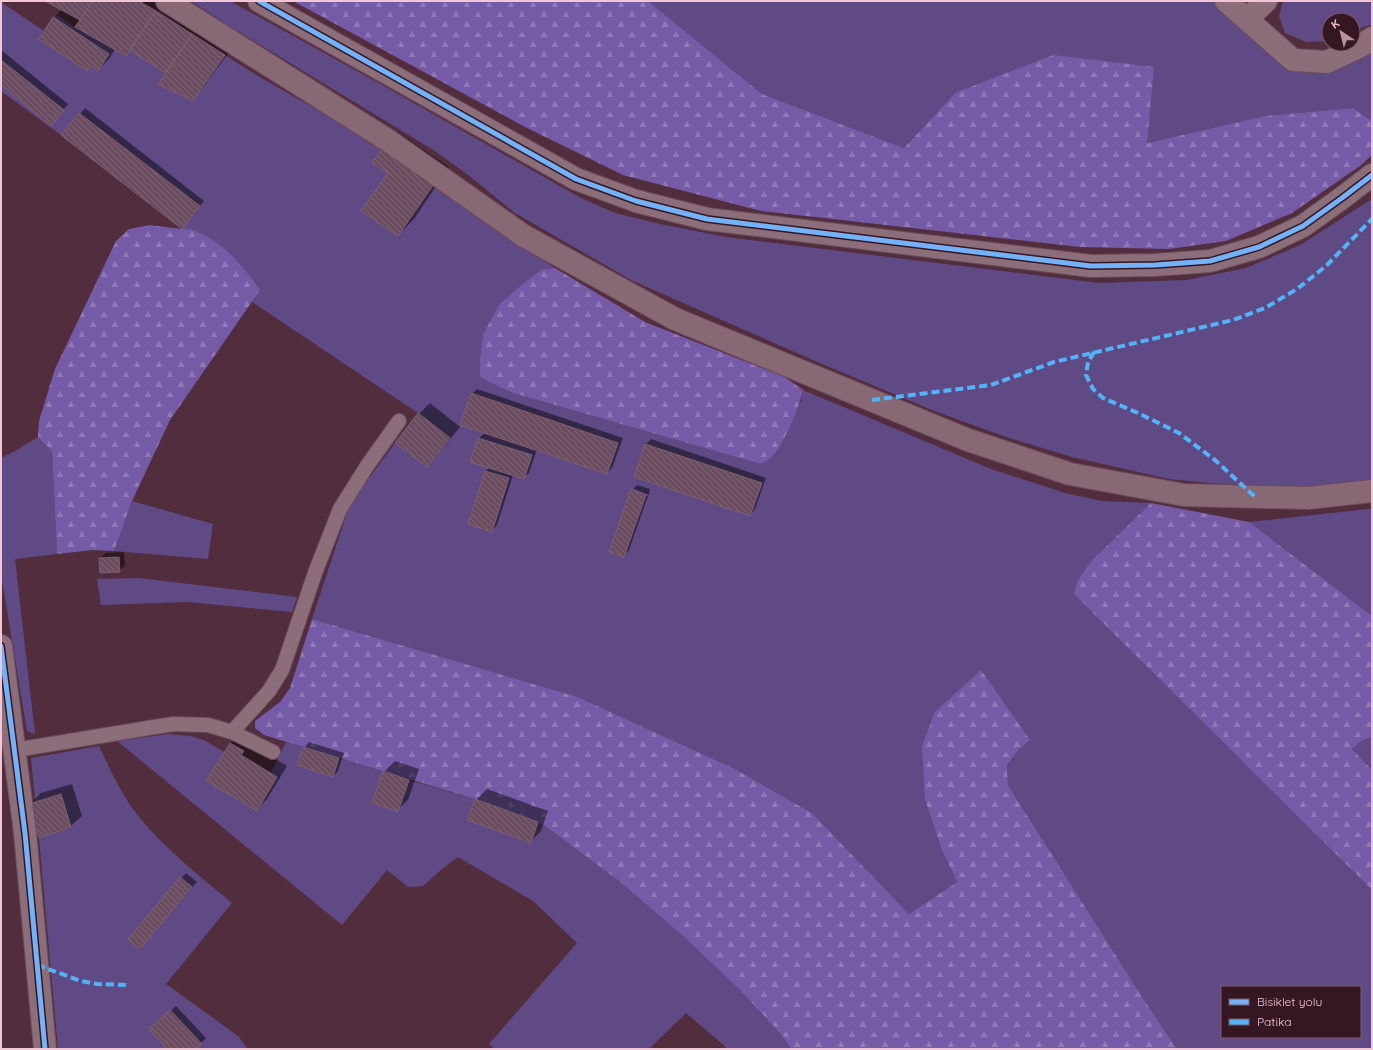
<svg xmlns="http://www.w3.org/2000/svg" width="1373" height="1050" font-family="Quicksand,sans-serif">
<defs>
<pattern id="forest-firs" width="22" height="20" patternUnits="userSpaceOnUse"><rect width="22" height="20" fill="#755ba7"/><path d="M5 1l3.5 6h-7zM16 11l3.5 6h-7z" fill="#9078b6"/></pattern>
<pattern id="building-back-hatch" width="6" height="6" patternUnits="userSpaceOnUse"><rect width="6" height="6" fill="#6b4c60"/><path d="M-1 5l2 2M0 0l6 6M5-1l2 2" fill="none" stroke="#816476"/></pattern>
</defs>
<rect width="100%" height="100%" fill="#522d3e"/>
<path fill="#604a86" fill-rule="evenodd" d="M93 1H139L258 76 372 141 555 268 542 269 520 286 500 305 483 334 480 359 491 383 513 393 760 464 801 401 803 390 991 469 1065 493 1102 501 1151 503 1092 560 1075 594 1372 890V1049H1177L1141 995 1008 785 1007 767 1019 749 925 800 941 848 957 882 909 914 812 813 735 769 578 697 312 619 348 510 367 481 395 443 427 467 450 438 418 413 252 302 260 290 188 229H182L199 206 79 113 61 135 1 91V2L44 31 53 17 58 16 75 27ZM1222 987H1360V1037H1222Z
M191 1H230L377 82 581 198 615 213 660 224 726 237 1099 283 1187 280 1246 268 1300 245 1372 199V480L1309 487 1220 484 1169 479 1072 457 1003 436 932 410 815 361 631 280 515 213 467 174 435 151 234 29Z
M648 1H1215L1291 67 1313 73 1340 66 1372 49V121L1353 108 1264 116 1146 143 955 93 904 148 762 94Z
M1283 1H1372V24L1353 31V20H1329V41L1306 42 1285 33 1279 16Z
M38 437 52 450 57 554 15 559 35 734 27 731 1 574V458L17 450Z
M132 501 213 524 208 559 114 551Z
M1372 508V616L1249 522 1368 509Z
M139 578 297 597 292 612 187 602 101 605 97 579Z
M169 734 190 736 204 740 224 752 207 781 257 811 277 778 271 773 286 742 303 747 297 765 333 777 339 758 383 771 372 803 397 811 409 780 475 799 468 820 530 843 538 822 548 828 619 881 684 937 740 990 783 1035 791 1049H728L686 1013 649 1049H495L489 1044 577 943 533 901 458 857 442 869 423 886 408 887 387 870 342 925 117 741Z
M1372 737V770L1352 749 1361 741Z
M99 746C109 767 119 789 132 808 160 845 197 874 232 903L166 984 238 1036 248 1049H58L39 838 31 758Z"/>
<path fill="url(#forest-firs)" d="M293 1H648L762 94 904 148 955 93 1053 55 1154 67 1147 143 1264 116 1353 108 1372 121V155L1360 166 1292 213 1226 241 1169 249 1080 247 761 211 623 175 525 127Z
M150 225C160 226 170 228 181 229 184 229 186 228 190 229 221 239 242 265 260 290L170 420 132 501 114 551 92 550 57 554 52 451 38 437 39 421 55 369 116 241 129 229Z
M555 268 645 322 785 377 803 390C800 406 782 448 771 458 768 461 763 462 760 464L513 393 491 383 480 376V359L483 334 500 304 520 286 542 269Z
M1151 503 1249 522 1372 616V737L1361 741 1352 749 1372 770V890L1074 594 1078 580 1092 560Z
M312 619 578 697 735 769 812 813 909 914 957 882 941 848 925 800 922 746 935 712 981 670 1030 740 1019 749 1007 766 1008 785 1141 995 1177 1049H791L782 1035 740 990 684 937 619 881 548 828 538 822 475 799 264 735 255 728V721L280 702 290 688Z"/>
<path fill="#0007" d="M47 1H167L235 44 203 88 192 99 167 73 131 50 126 55 115 49 109 59 98 70 40 38 54 18 62 9Z
M1 50 68 104 56 119 1 84Z
M85 108 204 201 187 223 63 135Z
M399 133 449 167 414 219 398 235 389 173 383 149Z
M477 389 623 438 612 468 607 473 537 449 529 473 523 478 513 475 497 525 492 531 469 523 486 471 490 467 479 438 486 432 472 394Z
M430 403 460 427 437 455 426 466 419 414Z
M651 439 766 478 755 509 750 515 646 444Z
M637 485 650 489 649 495 634 489V491L648 496 629 550 623 556 632 490Z
M124 552 125 566 119 571 100 558 106 553Z
M241 732 251 744 287 766 267 799 257 810 208 780 230 743Z
M309 742 344 753 338 771 333 776 304 748Z
M395 761 419 769 408 800 397 810 384 772Z
M72 784 82 816 71 826 40 836 30 804 41 793Z
M487 789 548 811 541 831 530 842 476 800Z
M186 873 197 882 145 943 129 939Z
M176 1006 206 1038 195 1049H169L156 1024Z"/>
<path fill="url(#building-back-hatch)" stroke="#7c5f71" d="M45 1H93L80 20Z
M93 1H139L156 11 126 56 75 27Z
M156 11 192 34 166 73 129 50Z
M53 17 109 54 98 71 91 66 87 71 39 39Z
M192 34 225 55 193 101 158 84Z
M1 60 64 110 51 126 1 85Z
M79 113 200 206 182 229 61 135Z
M382 149 434 184 398 236 361 211 388 173 372 163Z
M471 393 618 443 607 474 460 425Z
M418 413 450 438 427 467 395 443Z
M478 438 532 455 524 479 470 462Z
M645 444 762 483 750 516 634 477Z
M485 471 509 478 492 532 468 524Z
M631 489 646 495 624 557 609 552Z
M119 557 120 572 100 573 99 558Z
M230 743 244 751 241 755 277 777 257 811 206 781Z
M303 747 339 758 333 777 297 765Z
M383 771 409 780 398 812 372 803Z
M61 794 71 827 39 838 29 804Z
M475 799 538 822 531 843 467 820Z
M180 877 192 887 140 949 128 939Z
M170 1010 202 1044 196 1049H167L149 1029Z"/>
<g fill="none" stroke-linecap="round" stroke-linejoin="round">
<defs>
<path id="lane" d="M232 732 269 691 282 670 315 573 340 509 367 466 399 421
M15 750 173 724 208 725 232 732 273 752"/>
<path id="street" d="M1226 1 1293 60 1327 62 1361 46 1372 38
M1247 19 1266 1
M1 646 25 833 45 1049"/>
<path id="secondary" d="M259 1 576 179 636 201 707 219 1091 266 1155 265 1210 261 1259 247 1303 226 1342 198 1372 175"/>
<path id="primary" d="M167 1 389 141 524 236 675 319 968 440 1070 474 1184 495 1308 498 1372 491"/>
</defs>
<use href="#lane" stroke="#6d4b5a" stroke-width="16"/>
<use href="#street" stroke="#6d4b5a" stroke-width="24"/>
<use href="#secondary" stroke="#6d4b5a" stroke-width="24"/>
<use href="#primary" stroke="#6d4b5a" stroke-width="24"/>
<use href="#lane" stroke="#8c6e7a" stroke-width="14"/>
<use href="#street" stroke="#8c6e7a" stroke-width="22"/>
<use href="#secondary" stroke="#8c6e7a" stroke-width="22"/>
<use href="#primary" stroke="#886875" stroke-width="22"/>
<path stroke="#52b3f8" stroke-width="4" stroke-dasharray="8 4" stroke-linecap="butt" d="M1094 352 1088 362 1086 375 1093 389 1103 398 1138 413 1179 433 1215 460 1255 497
M872 400 991 385 1054 362 1233 320 1265 308 1297 289 1326 266 1372 219
M37 965 81 981 97 984 127 985"/>
<defs>
<path id="cycleway" d="M259 1 576 179 636 201 707 219 1091 266 1155 265 1210 261 1259 247 1303 226 1342 198 1372 175
M1 646 25 833 45 1049"/>
</defs>
<use href="#cycleway" stroke="#351623" stroke-width="8"/>
<use href="#cycleway" stroke="#73b2f8" stroke-width="5"/>
</g>
<rect width="1373" height="1050" fill="none" stroke="#f1c7d6" stroke-width="4"/>
<rect x="1221" y="986" width="140" height="52" fill="#351623" stroke="#805d6b"/>
<rect x="1229" y="999" width="20" height="6" fill="#73b2f8" stroke="#805d6b"/>
<text x="1257" y="1006" font-size="12" fill="#f1c7d6">Bisiklet yolu</text>
<rect x="1229" y="1019" width="20" height="6" fill="#52b3f8" stroke="#805d6b"/>
<text x="1257" y="1026" font-size="12" fill="#f1c7d6">Patika</text>
<g transform="translate(1341 32) rotate(325)"><circle r="19" fill="#351623" stroke="#805d6b"/>
<path d="M0-3L7 15L0 10L-7 15Z" fill="#b991a1"/>
<text y="-6" font-size="11" font-weight="bold" text-anchor="middle" fill="#f1c7d6">K</text>
</g>
</svg>
